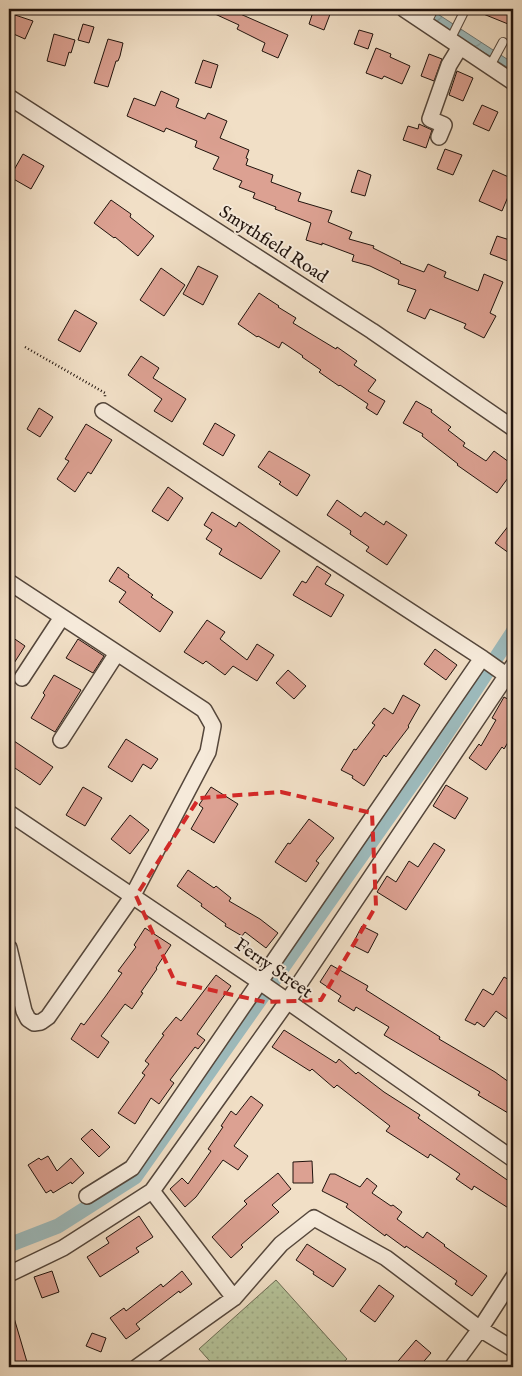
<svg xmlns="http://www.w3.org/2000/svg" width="522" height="1376" font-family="'IM FELL English',serif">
<defs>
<pattern id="park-dots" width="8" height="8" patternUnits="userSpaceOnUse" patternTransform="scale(1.25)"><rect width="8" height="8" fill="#b5c399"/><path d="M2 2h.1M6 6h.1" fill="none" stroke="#9ba783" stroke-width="1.8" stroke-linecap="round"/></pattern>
<pattern id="water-waves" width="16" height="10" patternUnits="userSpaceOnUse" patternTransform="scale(1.25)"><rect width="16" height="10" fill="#9dbbbd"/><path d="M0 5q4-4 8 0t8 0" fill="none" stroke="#87a0a1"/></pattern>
</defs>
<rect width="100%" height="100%" fill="#f1dfc6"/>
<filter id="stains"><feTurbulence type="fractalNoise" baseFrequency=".004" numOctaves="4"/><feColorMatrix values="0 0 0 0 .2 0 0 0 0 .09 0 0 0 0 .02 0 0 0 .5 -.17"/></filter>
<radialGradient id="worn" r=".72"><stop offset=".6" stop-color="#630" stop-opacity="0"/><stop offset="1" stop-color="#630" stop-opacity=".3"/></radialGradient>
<path fill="url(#park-dots)" stroke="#6a6b53" d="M276 1280 347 1359 338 1367H215L199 1349Z"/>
<path fill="url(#water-waves)" stroke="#6b7877" d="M416 9H430L513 63V71Z"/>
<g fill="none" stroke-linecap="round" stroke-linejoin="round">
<path stroke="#9dbbbd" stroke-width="15" d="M9 1245 58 1226 135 1177 435 751 513 632"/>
</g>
<path fill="#dca192" stroke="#20130d" d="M204 9H229L288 35 278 58 262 51 265 43 237 29 239 25Z
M314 9H332L324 30 309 24Z
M471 9H499L513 14V26Z
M9 13 33 21 25 39 9 32Z
M83 24 94 27 89 43 78 40Z
M359 30 373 34 368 49 354 44Z
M54 34 75 40 71 53 69 52 65 66 47 61Z
M108 39 123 43 120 56 118 61H116L108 87 94 83Z
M376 48 391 54 390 57 410 66 402 84 384 76 382 79 366 73Z
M429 54 442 59 434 81 421 76Z
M203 60 218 65 211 88 195 83Z
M457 71 473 78 463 101 449 95Z
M161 91 179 99 176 107 205 119 208 113 227 121 220 138 249 150 246 158 248 159 246 165 273 175 271 182 301 193 298 201 332 211 328 222 352 232 349 239 374 246 373 248 401 262 400 263 424 272 428 264 446 272 444 277 478 291 484 274 503 282 490 313 496 316 484 338 464 328 466 324 430 309 425 319 407 311 416 290 398 284 399 280 370 266 352 261 354 255 322 243V245L306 240 311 223 275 209 276 207 253 198 255 193 239 187 242 181 213 169 219 157 195 147 197 141 166 128 164 132 127 116 134 98 155 106Z
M482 105 498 112 489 131 473 124Z
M419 124 432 130 426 148 403 140 408 126 418 129Z
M445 149 462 155 453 175 437 169Z
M23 154 44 166 31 189 10 177Z
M358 170 371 175 365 196 351 192Z
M493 170 513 179V185L502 211 479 201Z
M111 200 131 214 130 217 154 236 138 256 115 237 114 238 94 223Z
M497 236 513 241V247L508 261 490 254Z
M198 266 218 276 203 305 183 294Z
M161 268 185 285 164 316 140 300Z
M259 293 279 306 278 307 296 318 293 323 336 349 337 347 357 361 354 365 376 380 368 391 385 401 377 415 366 408 368 404 340 385 339 386 319 372 321 370 302 357 303 356 282 342 279 348 258 336 257 337 238 324Z
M75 310 97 323 80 352 58 340Z
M141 356 159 368 153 378 186 399 172 422 154 411 162 399 128 375Z
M416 401 432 410 431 412 451 427 448 430 465 443 463 446 486 461 494 451 513 465V471L497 493 457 465 458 464 422 436 423 434 403 423Z
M39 408 53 417 40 437 27 429Z
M215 423 235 435 223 456 203 444Z
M86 424 112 440 91 474 88 472 75 492 57 479 69 461 65 459Z
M269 451 310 475 297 496 279 484 281 482 258 467Z
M168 487 183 498 168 521 152 511Z
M337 500 361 517 365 512 384 525 386 521 407 535 387 565 366 551 369 547 350 534 351 531 327 515Z
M212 512 236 527 239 522 280 551 261 579 219 554 222 549 206 539 212 530 204 525Z
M513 520V556L495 543Z
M317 566 331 575 325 584 344 595 331 617 293 595 302 581 306 583Z
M118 567 129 575 128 577 153 595 151 597 173 612 160 632 119 602 126 592 109 581Z
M207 620 225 632 220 639 247 660 257 644 274 655 257 681 233 666 225 675 206 661 203 664 184 652Z
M9 635 25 646 9 671Z
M78 639 104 656 93 673 66 658Z
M435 649 457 665 446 680 424 664Z
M288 670 306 686 294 699 276 683Z
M54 675 81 690 55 732 31 718 45 695 43 693Z
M403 695 420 705 408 726 409 727 386 757 384 755 364 786 352 778 353 776 341 770 354 749 356 750 375 725 372 723 384 708 393 714Z
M504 697 513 702V734L504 749 502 747 486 770 469 758 479 744 481 746 496 720 492 718Z
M126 739 158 759 151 769 143 764 132 782 108 767Z
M14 741 53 767 40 785 9 764V748Z
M446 785 468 798 455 819 433 806Z
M83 787 102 798 85 826 66 815Z
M211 787 238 804 214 843 191 829 203 808 199 805Z
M130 815 149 830 130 854 111 839Z
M309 819 334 838 316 861 319 863 306 882 275 862 288 843 290 844Z
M434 843 445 850 406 910 377 892 387 876 396 882 409 861 418 867Z
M188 870 214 888 216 886 231 898 229 901 260 919 278 933 266 948 245 932 242 936 225 926 226 924 201 906 202 904 177 886Z
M362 926 378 934 368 953 352 945Z
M145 928 171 945 156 968 157 969 141 992 143 993 132 1009 125 1004 101 1036 109 1042 98 1058 71 1039 81 1023 84 1025 105 997 122 973 118 971 136 947 134 945Z
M331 965 368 986 366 990 440 1037 439 1039 495 1072 513 1085V1116L478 1095 480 1092 384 1035 389 1027 356 1007 354 1011 338 1001 341 996 320 982Z
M216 975 231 986 197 1034 205 1040 198 1049 195 1047 170 1080 174 1083 159 1104 151 1098 135 1124 118 1113 145 1075 142 1073 149 1064 145 1061 164 1035 162 1034 176 1017 181 1021Z
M504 977 513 982V1023L496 1011 484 1027 477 1022 475 1025 465 1020 483 989 493 995Z
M284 1030 336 1063 339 1059 356 1074 358 1072 384 1092 420 1115 418 1118 513 1184V1211L474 1186 472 1190 456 1179 460 1174 430 1154 428 1158 386 1131 390 1126 337 1085 334 1088 312 1069 310 1071 272 1047Z
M251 1096 263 1105 234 1146 248 1156 238 1170 223 1160 196 1197 185 1207 170 1189 182 1178 188 1184 211 1151 208 1149 223 1127 221 1126 231 1111 236 1115Z
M92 1129 110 1147 99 1157 81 1139Z
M48 1156 57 1171 71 1158 84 1173 72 1184 71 1182 53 1193 51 1190 46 1193 28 1165 39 1158 41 1160Z
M312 1161 313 1183H293V1162Z
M278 1173 291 1189 272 1205 279 1212 241 1245 243 1247 231 1258 212 1237 247 1204 244 1201Z
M330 1174H335L360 1187 367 1178 377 1186 372 1193 391 1206 393 1205 402 1212 397 1219 423 1238 427 1232 445 1245 444 1246 487 1276 472 1296 455 1284 457 1281 431 1263 406 1246 405 1248 386 1234 385 1236 346 1207 348 1204 322 1191Z
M139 1216 153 1237 136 1248 139 1252 100 1277 87 1257 109 1243 106 1238Z
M307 1244 346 1269 333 1287 313 1274 314 1272 296 1260Z
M52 1271 59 1292 42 1298 34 1277Z
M182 1271 192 1284 180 1293 179 1291 136 1324 140 1329 126 1339 110 1318 124 1308 126 1311 161 1284 163 1287Z
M379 1285 394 1296 375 1322 360 1311Z
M9 1311H12L27 1362 9 1367Z
M92 1333 106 1338 101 1352 86 1346Z
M416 1340 431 1353 419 1367H393Z"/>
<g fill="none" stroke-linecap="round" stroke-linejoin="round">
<defs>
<path id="lane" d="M426 24 434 9
M450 40 463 14
M490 66 503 42"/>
<path id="street" d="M404 9 513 82
M9 97 372 331 513 428
M439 137 444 125 430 119 449 65 460 47
M103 411 482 658 513 680
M9 582 204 710 213 726 208 752 132 897 48 1017 41 1022 34 1023 28 1019 24 1011 9 948
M22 678 62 617
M61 740 117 653
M9 813 260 982 513 1159
M152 1191 234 1298
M87 1196 132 1168 482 658
M9 1274 63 1248 152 1191 287 1002 513 666
M137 1367 234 1298 281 1244 314 1218 386 1258 480 1329 513 1349
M452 1367 480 1329 513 1278"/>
</defs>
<use href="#lane" stroke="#54463b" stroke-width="10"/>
<use href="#street" stroke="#54463b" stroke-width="18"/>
<path stroke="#20130d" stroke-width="2.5" stroke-dasharray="1 2.5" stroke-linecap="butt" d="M25 347 105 393V397"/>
<use href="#lane" stroke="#f6eada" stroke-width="8"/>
<use href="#street" stroke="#f6eada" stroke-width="15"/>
</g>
<path fill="none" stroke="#d62828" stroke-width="4" stroke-dasharray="10 6" stroke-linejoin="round" d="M281 792 372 813 376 906 321 1000 265 1002 175 982 136 896 199 798Z"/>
<g text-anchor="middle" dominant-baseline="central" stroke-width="4" stroke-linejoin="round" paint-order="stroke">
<g font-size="18" fill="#20130d" stroke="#f6eada">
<text transform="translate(273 245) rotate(33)">Smythfield Road</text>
<text transform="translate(273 969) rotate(35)">Ferry Street</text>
</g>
</g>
<rect width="522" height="1376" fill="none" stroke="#f1dfc6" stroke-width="30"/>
<rect x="10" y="10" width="502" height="1356" fill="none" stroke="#20130d" stroke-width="2.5"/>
<rect x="15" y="15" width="492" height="1346" fill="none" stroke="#20130d"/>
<rect width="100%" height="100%" filter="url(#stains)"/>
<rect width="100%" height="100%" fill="url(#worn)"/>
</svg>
